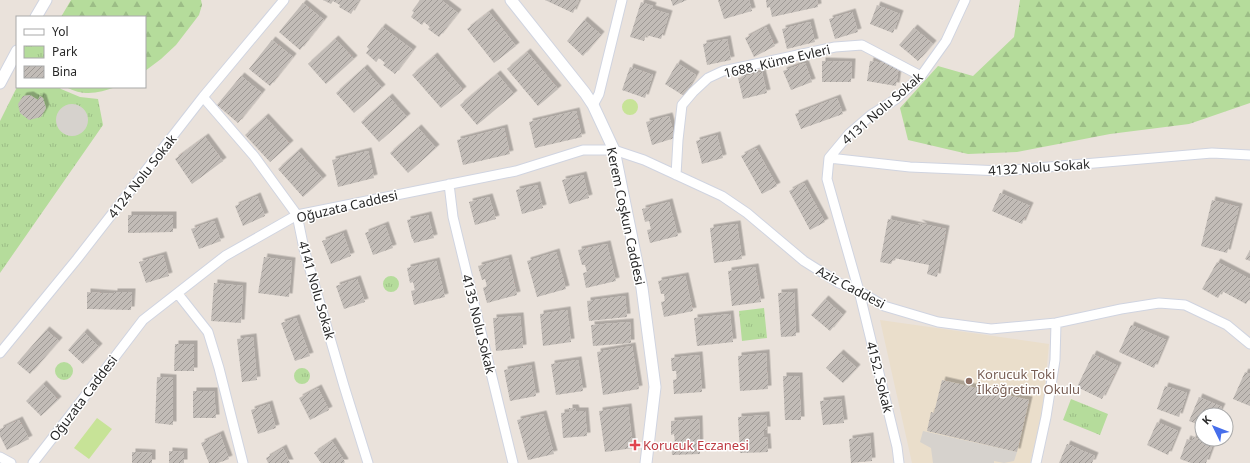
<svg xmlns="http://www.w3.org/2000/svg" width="1250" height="463" font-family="'Noto Sans',sans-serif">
<defs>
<pattern id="forest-firs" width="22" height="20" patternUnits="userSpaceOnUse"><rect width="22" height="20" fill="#b5dc9b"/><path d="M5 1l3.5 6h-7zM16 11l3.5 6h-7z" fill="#9cbd86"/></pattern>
<pattern id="park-tufts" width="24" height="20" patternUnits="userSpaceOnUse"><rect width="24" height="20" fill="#b5dc9b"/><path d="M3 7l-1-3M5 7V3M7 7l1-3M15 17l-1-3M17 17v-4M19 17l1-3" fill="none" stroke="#9cbd86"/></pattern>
<pattern id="building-hatch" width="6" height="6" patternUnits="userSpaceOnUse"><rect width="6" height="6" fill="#c2bcb7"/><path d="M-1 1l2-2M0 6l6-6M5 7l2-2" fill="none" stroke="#9e9995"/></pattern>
<filter id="shadow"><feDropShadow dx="3.5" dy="-3.5" stdDeviation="0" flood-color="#0004"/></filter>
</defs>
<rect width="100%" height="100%" fill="#eae2db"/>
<path fill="#eadecb" d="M880 320 1049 344 1042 418 1030 463H912Z"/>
<path fill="url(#forest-firs)" d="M71 0H201L202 5 199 15 176 45 161 59 145 71V17H61Z
M1020 0H1250V103L1189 124 1110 134 1017 152 968 154 908 140 900 108 938 66 973 76 1014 37Z
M66 87H116C99 93 84 97 66 87Z"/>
<path fill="url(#park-tufts)" d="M17 87H59L61 89 80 97 98 99 103 125 0 273V121Z
M383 284a8 8 0 1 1 16 0a8 8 0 1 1-16 0Z
M764 308 767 338 742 341 739 311Z
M55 371a9 9 0 1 1 18 0a9 9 0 1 1-18 0Z
M294 376a8 8 0 1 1 16 0a8 8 0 1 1-16 0Z
M1071 399 1108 414 1100 435 1063 420Z"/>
<path fill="#c7e397" d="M622 107a8 8 0 1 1 16 0a8 8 0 1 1-16 0Z
M97 418 112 429 89 459 74 448Z"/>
<path fill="#d6d2cd" d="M56 120a16 16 0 1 1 32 0a16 16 0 1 1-32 0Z
M923 431 1017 452 1014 461 1004 463 994 461V463H933L931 448 920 442Z"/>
<path fill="url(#building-hatch)" filter="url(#shadow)" d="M323 0H359L351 14 339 7 340 5 333 1 331 4Z
M420 0H441L458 13 439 37 428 29 430 27 424 22 422 25 411 17 414 12 412 11Z
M545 0H579L573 13Z
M671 0H687L673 6Z
M718 0H749L752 11 724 19Z
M766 0H817L818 7 772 17 770 7 767 8Z
M641 2 653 6 652 9 669 14 661 39 646 35 644 41 630 37Z
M303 3 324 20 300 50 279 32Z
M877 5 900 14 893 33 870 24Z
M489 12 516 46 494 63 467 29Z
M852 12 858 32 835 39 829 19Z
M584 20 601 35 583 56 567 41Z
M810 22 815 42 787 49 782 29Z
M382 27 413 50 395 74 383 65 385 63 379 58 376 62 366 53 369 49 367 47Z
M766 27 775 46 754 57 745 38Z
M914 28 933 44 918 61 899 45Z
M335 39 354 59 326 84 308 64Z
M727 39 731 60 707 65 703 44Z
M272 40 293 57 270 86 249 69Z
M527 52 558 89 538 106 507 69Z
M434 56 463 90 441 108 412 75Z
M822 61 852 62 851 82H822Z
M870 61 899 65 896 86 867 81Z
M677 63 696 75 684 96 665 84Z
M805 63 812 82 791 90 783 71Z
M630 67 653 75 645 98 622 90Z
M364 68 382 88 354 113 336 93Z
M762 72 767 93 743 99 738 78Z
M497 74 514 94 477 125 460 105Z
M241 76 262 93 238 123 217 105Z
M30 95 38 100 40 96 43 98 46 108 41 117 29 120 20 113 18 104 23 96Z
M389 97 407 117 379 142 361 122Z
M837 98 843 114 801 129 795 114Z
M576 111 582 137 535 148 529 122Z
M669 116 675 138 652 145 646 122Z
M265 117 290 144 270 162 245 135Z
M418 128 436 148 408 173 390 153Z
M504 128 510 154 463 165 457 140Z
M717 135 723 158 702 164 696 141Z
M205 137 223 161 192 184 175 159Z
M756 148 777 186 762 194 741 156Z
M298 151 323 179 303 197 278 169Z
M368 151 374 178 338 187 332 160Z
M583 175 589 198 569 204 562 180Z
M804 183 825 222 810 230 789 191Z
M537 185 543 208 522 214 516 190Z
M1000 193 1030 206 1022 224 992 211Z
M257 196 265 216 243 226 235 206Z
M489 197 496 219 475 225 469 202Z
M1212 200 1239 207 1227 253 1201 246Z
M669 202 678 236 650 243 647 230 651 229 649 221 645 222 642 209Z
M128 215H173V232L128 233Z
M428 215 434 238 414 243 413 239H412L407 220Z
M888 219 924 227 918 223 946 229 937 277 927 274 929 265 894 258 891 264 880 262Z
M214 221 221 241 199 249 191 229Z
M737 224 742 259 714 263 710 228Z
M385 225 393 248 373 255 365 233Z
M343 233 351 256 331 264 322 241Z
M607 244 616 281 586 288 583 273 587 272 585 265H582L578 250Z
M1250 250V261L1245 259Z
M556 252 566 289 537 297 527 261Z
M163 255 169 276 146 283 139 262Z
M264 257 292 261 289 297 258 293Z
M508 258 517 295 487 303 483 288 487 286 485 279 482 280 478 266Z
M436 261 445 297 414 305 411 291 415 290 413 282 410 283 407 268Z
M1217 262 1250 279V298L1246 304 1222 291 1218 298 1202 289Z
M755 267 761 302 732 306 728 271Z
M685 276 693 311 664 317 661 302 665 301 664 294H661L658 281Z
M357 279 365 302 344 309 336 286Z
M214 283 243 286 241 323 211 321Z
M87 292 114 294V292H132L131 310 87 309Z
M794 292 796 336 781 337 778 293Z
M625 296 627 317 589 321 587 301Z
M825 299 843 315 830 331 811 315Z
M567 310 571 342 543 346 540 314Z
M730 314 733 342 697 346 694 318Z
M520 316 523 348 496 351 493 318Z
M296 318 310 356 295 361 281 323Z
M630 322 631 343 593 346 591 325Z
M1131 325 1166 340 1154 368 1119 352Z
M46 330 59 341 30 374 17 363Z
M84 332 99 347 83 364 68 350Z
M253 337 257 380 242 382 237 339Z
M175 344H194V371H174Z
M632 346 639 389 603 395 597 352Z
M766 353 768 389 740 391 738 356Z
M840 353 857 368 843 383 826 368Z
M1093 354 1118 366 1102 399 1077 387Z
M699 355 702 392 674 394 673 380 677 379 676 371H672L671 358Z
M578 360 583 391 556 395 551 364Z
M531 365 536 396 510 401 504 370Z
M1245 372 1250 374V406L1233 399Z
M783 376H799L801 420H785Z
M157 377 173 378V425L155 423Z
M942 380 1029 400 1017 452 927 431 931 412 934 413Z
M43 384 58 400 41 416 26 401Z
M1165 386 1187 393 1179 417 1157 409Z
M318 388 329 410 310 420 299 398Z
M193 391H214L216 418H193Z
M1199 397 1222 407 1218 415H1202V426L1189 421Z
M841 399 844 423 823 425 820 401Z
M269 404 276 428 258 434 251 410Z
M628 407 633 448 605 452 599 411Z
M569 408H575L576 411H585L587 436 563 438 561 413 569 412Z
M543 414 554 454 528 460 517 420Z
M766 415 767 430H764V437H767L768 452 740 453 738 417Z
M699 419 700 454 672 455 671 443 675 442 674 434 671 435V421Z
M19 420 29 439 7 450 0 436V429Z
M1157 422 1178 431 1168 455 1147 445Z
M220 434 229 459 218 463H209L201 443Z
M870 436 872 461 851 463 849 439Z
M1193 437 1213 444 1206 463H1191L1180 459 1187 439 1192 441Z
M332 441 345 462 344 463H321L314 453Z
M1067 444 1095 456 1092 463H1059Z
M283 448 290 463H268L266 458Z
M169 451 184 452V463H169Z
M132 452 152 453V463H132Z"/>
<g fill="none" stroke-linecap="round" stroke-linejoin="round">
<defs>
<path id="minor" d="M203 97 254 156 297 215 304 249 344 386 368 463
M593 105 599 94 622 0
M829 158 910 167 1002 171 1212 153 1250 155
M676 175 678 140 682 105 693 92 708 78 723 71 835 47 862 45 921 76
M449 184 453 217 513 463
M178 294 208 332 219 368 243 463
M0 353 77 259 203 97 284 0
M0 457 11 463
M33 463 82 400 143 320 225 256 297 215 516 171 583 150H614L644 160 722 196 747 213 804 261 839 283 859 291 884 306 938 322 991 329 1056 323 1121 309 1159 303 1185 305 1227 325 1250 344
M899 463 897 447 859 291 827 179 829 158 849 134 871 115 896 99 921 76 946 41 965 0
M1036 463 1046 417 1055 360 1056 323"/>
<path id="tertiary" d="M511 0 585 93 593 105 614 150 642 288 655 387 646 463
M36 17 46 0
M0 83 17 51"/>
</defs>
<use href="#minor" stroke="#d0d4e0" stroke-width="11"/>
<use href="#tertiary" stroke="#d0d4e0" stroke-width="13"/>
<use href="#minor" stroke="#fff" stroke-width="9"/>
<use href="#tertiary" stroke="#fff" stroke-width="11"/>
</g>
<circle fill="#8d6e63" stroke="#fff" stroke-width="1.5" cx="969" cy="381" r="4"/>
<path fill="#e0444e" stroke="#fff" stroke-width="1.5" d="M633 439h4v4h4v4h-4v4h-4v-4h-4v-4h4z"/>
<g text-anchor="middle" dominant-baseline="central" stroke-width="3" stroke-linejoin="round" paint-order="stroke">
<g font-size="13" fill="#282828" stroke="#fff">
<text transform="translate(777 61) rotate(-13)">1688. Küme Evleri</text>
<text transform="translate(882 108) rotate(-41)">4131 Nolu Sokak</text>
<text transform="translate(1039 167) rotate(-4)">4132 Nolu Sokak</text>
<text transform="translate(142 176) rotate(-52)">4124 Nolu Sokak</text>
<text transform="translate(347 206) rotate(-13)">Oğuzata Caddesi</text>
<text transform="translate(626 216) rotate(78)">Kerem Coşkun Caddesi</text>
<text transform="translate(851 287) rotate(28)">Aziz Caddesi</text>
<text transform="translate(317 290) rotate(74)">4141 Nolu Sokak</text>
<text transform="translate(479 324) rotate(76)">4135 Nolu Sokak</text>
<text transform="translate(880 377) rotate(76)">4152. Sokak</text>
<text transform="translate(83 398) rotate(-53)">Oğuzata Caddesi</text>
</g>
<g font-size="13" fill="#785e54" stroke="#fff" text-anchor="start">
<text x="977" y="374">Korucuk Toki<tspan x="977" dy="15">İlköğretim Okulu</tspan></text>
</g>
<g font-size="13" fill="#be3a42" stroke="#fff" text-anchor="start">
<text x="643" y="445">Korucuk Eczanesi</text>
</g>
</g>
<rect x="16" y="16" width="130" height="72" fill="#ffffff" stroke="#a9a9a9"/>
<rect x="24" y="29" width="20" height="6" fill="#ffffff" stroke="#a9a9a9"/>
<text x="52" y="36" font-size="12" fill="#282828">Yol</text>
<rect x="24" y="46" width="20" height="12" fill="url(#park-tufts)" stroke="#a9a9a9"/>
<text x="52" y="56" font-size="12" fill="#282828">Park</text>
<rect x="24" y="66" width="20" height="12" fill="url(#building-hatch)" stroke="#a9a9a9"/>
<text x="52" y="76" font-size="12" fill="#282828">Bina</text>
<g transform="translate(1214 427) rotate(313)"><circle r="19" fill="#ffffff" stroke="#a9a9a9"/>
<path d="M0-3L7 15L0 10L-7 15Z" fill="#466eeb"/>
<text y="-6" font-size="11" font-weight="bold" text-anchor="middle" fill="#282828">K</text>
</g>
</svg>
